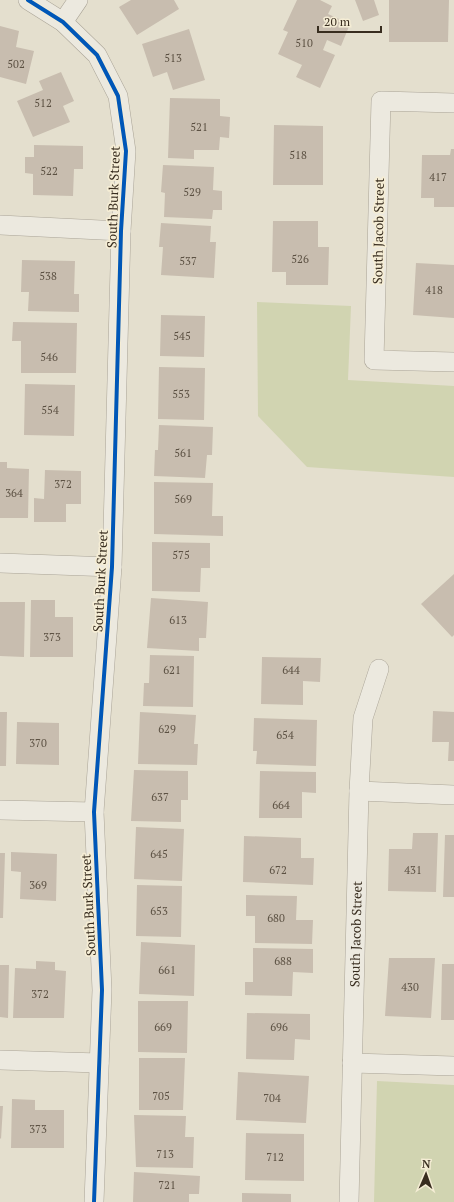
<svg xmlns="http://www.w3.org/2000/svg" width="454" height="1202" font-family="'PT Serif',serif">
<rect width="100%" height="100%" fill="#e4dfce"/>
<path fill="#d1d4b1" d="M257 302 351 306 348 380 454 386V477L307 467 258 416Z
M377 1081 454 1085V1202H374Z"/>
<path fill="#c8bdaf" d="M131 0H174L179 9 137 35 119 7Z
M297 0H320L332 6 328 14 350 24 341 46 327 40 323 50 335 55 320 88 296 77 302 65 278 54 288 32 283 30Z
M355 0H374L379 15 363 21Z
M389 0H449L448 42H389Z
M0 26 19 31 16 47 34 51 26 84 0 77Z
M189 29 205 80 173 90 167 72 153 77 142 44Z
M61 72 74 101 63 106 70 122 33 137 17 101 43 90 39 81Z
M170 98 220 99V116L230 117 229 138 220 137 219 150H194V159L168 158Z
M274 125 323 126V185H273Z
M34 145 83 146V169H74L73 196 33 195V174L25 173V157H34Z
M451 149H454V207H434V198H421L422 155H450Z
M163 165 214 167 213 190 222 191V210H213L212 219 164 217 165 193 161 192Z
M273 221H318V247H329L328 285H286V272H272Z
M161 223 211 226 210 242H216L214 278 161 275 163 247H159Z
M22 260 75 261 74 294H79V312L28 311 29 292H21Z
M416 263 454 265V318L413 315Z
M161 315 205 316 204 357 160 356Z
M13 322 77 323 76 373H21V341H12Z
M159 367 205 368 204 420 158 419Z
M25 384 75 385 74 436 24 435Z
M159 425 213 427 212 455H207L205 478 154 476 155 450H158Z
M0 462H7V468L29 469 28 518H0Z
M45 470 81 471V504H66V522H34V498L44 499Z
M154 482 213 483 212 516H223V536L154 534Z
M152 542 210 543V568H201L200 592 152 591Z
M454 574V635L452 637 421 604Z
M151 598 208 602 206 638H199V651L147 648Z
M31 600H55V617H73V657H30Z
M0 602H25L24 657 0 656Z
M150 655 194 656 193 707 143 706 144 683H149Z
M262 657 321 658 320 682 303 681V705L261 704Z
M433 711 454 712V761H448L449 742H432Z
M0 712H7L6 766H0Z
M140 712 196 715 194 744H198L197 765 138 764Z
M254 718 317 720 316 766 256 764 257 751H253Z
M17 722 59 723V765L16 764Z
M134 770 188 771V800H181V822L131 821Z
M260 771 316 772V793L302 792V818H259Z
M136 827 184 829 182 881 134 879Z
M413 833H438L436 892 388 891 389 849H412Z
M445 835H454V897H443Z
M244 836 301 838V858H314L313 885 243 882Z
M11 852 57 854 56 901 20 899 21 872 11 871Z
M0 853H5L3 918H0Z
M137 885 182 886 181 937 136 936Z
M246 895 297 896 296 920H313L312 944 255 943V916H246Z
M141 942 195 945 194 996 139 994Z
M253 948 313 949V973L293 972 292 996 245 995V982H253Z
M389 958H435L431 1018 385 1016Z
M36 961 55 962V970L66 971 64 1018H13L15 968 36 969Z
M442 964H454V1020H441Z
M0 965H9L8 1018 0 1017Z
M138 1001H188L187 1053 138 1052Z
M247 1013 310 1014V1040L295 1039 294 1060 246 1059Z
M139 1058H185L183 1110H139Z
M238 1072 309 1076 306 1123 236 1120Z
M12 1099 35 1100V1110H64V1148H11Z
M0 1106H3L1 1139 0 1138Z
M134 1115 186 1116 185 1137H194L193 1168 136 1167Z
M246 1133 304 1134V1181L245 1180Z
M134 1172 200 1176 199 1194H189V1202H133Z
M242 1193 291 1194V1202H242Z"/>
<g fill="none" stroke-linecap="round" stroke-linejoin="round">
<defs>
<g id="minor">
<path d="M28 0 63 22 97 55 118 96 126 151 121 231 112 567 94 812 102 990 94 1202"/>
<path d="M63 22 78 0"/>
<path d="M454 103 381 101 374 360 454 362"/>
<path d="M0 225 121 231"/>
<path d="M0 563 112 567"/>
<path d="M359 791 454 795"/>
<path d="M0 810 94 812"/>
<path d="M0 1060 99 1063"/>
<path d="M352 1063 454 1066"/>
<path id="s1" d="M349 1202 359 791 363 718 379 669"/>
</g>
</defs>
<use href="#minor" stroke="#aaa497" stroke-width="20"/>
<use href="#minor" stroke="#ece9df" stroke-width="19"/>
<defs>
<path id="cycleway" d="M28 0 63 22 97 55 118 96 126 151 121 231 112 567 94 812 102 990 94 1202"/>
</defs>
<use href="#cycleway" stroke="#f5edd5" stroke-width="6"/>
<use href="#cycleway" stroke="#0057b8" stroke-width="4"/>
</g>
<g text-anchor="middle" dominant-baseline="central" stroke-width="3.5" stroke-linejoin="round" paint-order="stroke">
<g font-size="11" fill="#5c5143">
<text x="304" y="43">510</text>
<text x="173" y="58">513</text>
<text x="16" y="64">502</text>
<text x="43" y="103">512</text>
<text x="199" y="127">521</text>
<text x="298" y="155">518</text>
<text x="49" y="171">522</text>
<text x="438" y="177">417</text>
<text x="192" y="192">529</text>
<text x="300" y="259">526</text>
<text x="188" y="261">537</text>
<text x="48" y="276">538</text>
<text x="434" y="290">418</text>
<text x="182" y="336">545</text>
<text x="49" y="357">546</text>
<text x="181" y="394">553</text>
<text x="50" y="410">554</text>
<text x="183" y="453">561</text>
<text x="63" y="484">372</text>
<text x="14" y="493">364</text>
<text x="183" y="499">569</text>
<text x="181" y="555">575</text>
<text x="178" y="620">613</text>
<text x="52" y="637">373</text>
<text x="172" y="670">621</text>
<text x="291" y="670">644</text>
<text x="167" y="729">629</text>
<text x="285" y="735">654</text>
<text x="38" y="743">370</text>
<text x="160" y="797">637</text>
<text x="281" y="805">664</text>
<text x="159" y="854">645</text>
<text x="278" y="870">672</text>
<text x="413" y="870">431</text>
<text x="38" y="885">369</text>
<text x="159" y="911">653</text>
<text x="276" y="918">680</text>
<text x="283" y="961">688</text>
<text x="167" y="970">661</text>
<text x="410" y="987">430</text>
<text x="40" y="994">372</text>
<text x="163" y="1027">669</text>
<text x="279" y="1027">696</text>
<text x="161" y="1096">705</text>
<text x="272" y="1098">704</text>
<text x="38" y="1129">373</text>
<text x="165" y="1154">713</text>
<text x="275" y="1157">712</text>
<text x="167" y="1185">721</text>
</g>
<g font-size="13" fill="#382d1f" stroke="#f5edd5">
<text transform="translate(113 197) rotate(-88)">South Burk Street</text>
<text transform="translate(378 231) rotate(-89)">South Jacob Street</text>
<text transform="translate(100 581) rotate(-87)">South Burk Street</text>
<text transform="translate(88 905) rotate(-93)">South Burk Street</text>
<text stroke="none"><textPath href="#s1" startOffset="268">South Jacob Street</textPath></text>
</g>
</g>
<g transform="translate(426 1174) rotate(2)" stroke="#f5edd5" stroke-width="3" paint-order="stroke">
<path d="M0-3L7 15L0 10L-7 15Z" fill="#382d1f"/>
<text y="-6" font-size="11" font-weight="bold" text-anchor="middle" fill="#382d1f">N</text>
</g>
<path d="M318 26v6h63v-6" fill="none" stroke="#382d1f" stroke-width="2"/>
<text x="324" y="26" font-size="12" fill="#382d1f" stroke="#f5edd5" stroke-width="3" paint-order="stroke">20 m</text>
</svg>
